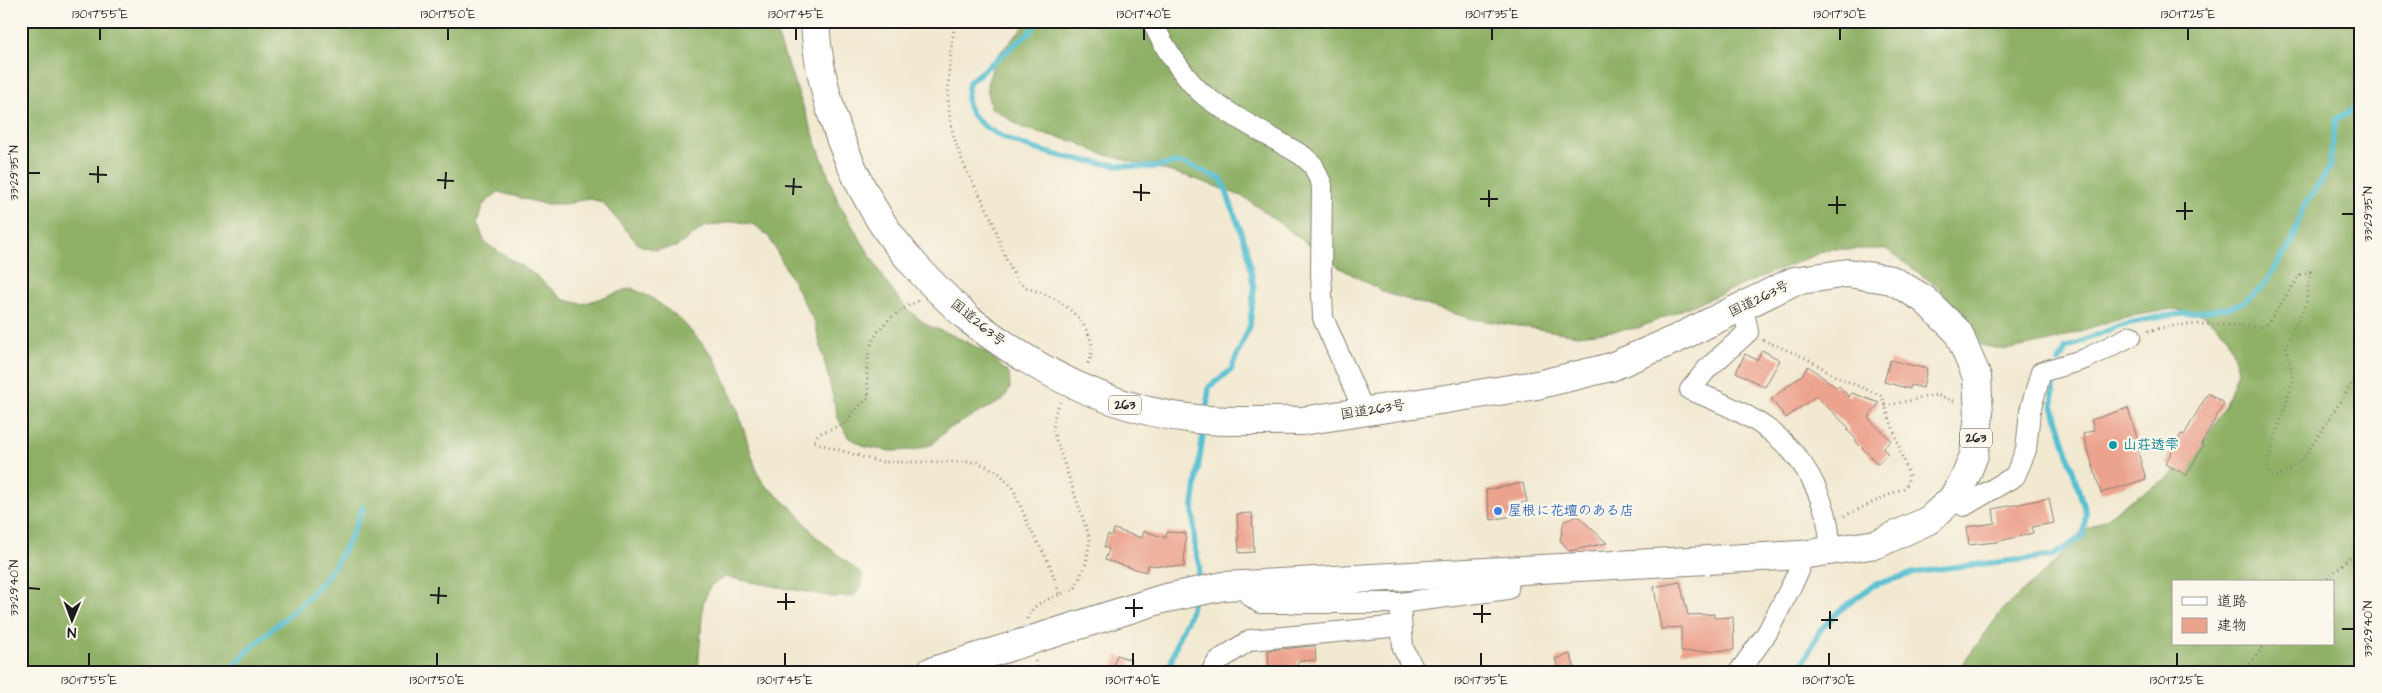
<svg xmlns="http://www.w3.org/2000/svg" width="2382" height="693" font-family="'Architects Daughter','Klee One',sans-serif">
<rect width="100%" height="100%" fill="#fbf7ec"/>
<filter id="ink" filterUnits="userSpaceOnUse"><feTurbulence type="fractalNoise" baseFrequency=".02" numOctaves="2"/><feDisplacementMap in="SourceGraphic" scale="10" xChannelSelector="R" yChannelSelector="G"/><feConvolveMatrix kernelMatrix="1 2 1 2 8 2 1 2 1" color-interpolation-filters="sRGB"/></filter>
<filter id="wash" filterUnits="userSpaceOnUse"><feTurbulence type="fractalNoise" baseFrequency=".0096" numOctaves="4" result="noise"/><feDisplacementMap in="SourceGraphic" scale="20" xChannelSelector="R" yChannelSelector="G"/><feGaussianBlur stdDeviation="1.12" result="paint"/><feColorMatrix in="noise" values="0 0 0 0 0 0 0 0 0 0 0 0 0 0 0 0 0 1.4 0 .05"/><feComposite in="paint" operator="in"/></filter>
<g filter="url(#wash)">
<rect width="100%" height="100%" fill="#f2e9d1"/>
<path fill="#8fb166" stroke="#566641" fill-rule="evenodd" d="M21 21H772L838 202 888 285 907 309 927 325 957 337 988 353 1009 374 1010 388 1003 400 948 429 933 444 915 450 891 451 866 447 848 437 838 418 815 323 769 237 755 225 735 221 704 227 676 247 656 250 639 245 602 202 587 198 567 204H544L498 192 483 205 477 223 485 243 535 275 564 300 583 304 631 288 652 298 682 321 714 357 736 405 757 472 763 483 795 511 816 537 862 574V587L854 596 833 597 725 577 711 585 703 603 698 672H21Z
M1029 21H2361V672H1957L2004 608 2051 566 2083 531 2108 518 2124 504 2168 479 2202 444 2226 405 2238 370 2227 335 2204 315 2173 309 2120 318 2050 341 2005 350 1981 345 1938 287 1886 249H1829L1638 328 1578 335 1472 319 1386 293 1340 268 1244 197 1190 177 1099 153 1076 142 1023 128 990 107 987 84 996 57ZM2173 582H2333V644H2173Z"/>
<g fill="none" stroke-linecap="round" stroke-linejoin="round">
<path stroke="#54bfd0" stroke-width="5.5" d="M1037 21 1030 32 969 82C967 93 965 104 972 114 999 151 1109 168 1153 167 1161 167 1171 162 1179 163 1192 164 1210 175 1222 180L1247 248 1254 289 1250 325 1231 370 1209 387 1206 414
M2059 362 2066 348 2121 325 2159 317 2228 308 2243 302 2262 288 2292 242 2303 207 2329 169 2336 119 2361 105
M1196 584 1200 567 1195 550 1193 506 1204 428
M230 672C248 646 276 627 299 606 329 580 350 544 363 507
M1168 672 1179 636 1189 616 1193 600
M1799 672 1820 630 1840 610 1874 585 1914 573 1946 568 2052 556 2083 536 2086 514 2053 405V372"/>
</g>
<g id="blocks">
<path fill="#eca38e" d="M1762 350 1780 360 1765 387 1736 372 1745 354 1757 360Z
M1890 360 1927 369 1923 388 1911 385 1910 389 1884 382Z
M1808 366 1837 388 1839 386 1849 397 1852 393 1879 403 1868 418 1891 440 1883 449 1888 453 1878 464 1855 441 1857 440 1847 430 1849 428 1816 396 1786 418 1771 399 1803 374Z
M2208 393 2224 403 2201 444 2203 445 2187 475 2165 464 2181 434 2184 435Z
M2128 408 2141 451 2137 449 2146 479 2101 493 2083 434 2094 430 2091 420Z
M1523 483 1527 502 1510 505 1512 516 1491 520 1486 490Z
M2049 498 2054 523 2032 527 2033 533 1996 542 1969 545 1967 527 1995 523 1993 509Z
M1252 513 1254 552 1239 553 1237 514Z
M1578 516 1607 543 1569 551 1560 540 1564 521Z
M1114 529 1142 538 1144 531 1166 538 1167 532 1186 533 1184 567 1148 565 1146 572 1105 560 1109 549 1104 547 1108 534 1112 536Z
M1680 582 1688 615 1714 614V618L1733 617 1734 650 1681 652V627L1661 629 1654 587Z
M1315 646 1316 660 1298 661 1297 672 1269 671 1268 650Z
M1570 654 1576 672H1559L1555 659Z
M1117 655 1131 660 1127 672H1111Z"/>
</g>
</g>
<g filter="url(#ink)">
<use href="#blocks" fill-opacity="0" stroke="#878276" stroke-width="1"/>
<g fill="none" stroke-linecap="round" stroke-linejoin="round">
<defs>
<path id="minor" d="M1153 21C1159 41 1188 83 1205 96 1232 117 1272 137 1303 156L1313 165 1322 185 1321 272 1323 318 1364 411
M1738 309 1746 321 1748 332 1707 369 1690 390C1753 414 1802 440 1824 509 1829 522 1829 537 1831 550
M1952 499 1964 506 2015 476 2026 450 2030 411 2041 372 2085 359 2131 336
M1248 584 1249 595 1260 603H1400
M1211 672 1218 661 1250 640 1401 626
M1415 672 1403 648 1400 603 1508 589 1510 569
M1739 672 1767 633 1799 571 1801 555"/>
<path id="highway" d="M815 21C818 85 841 153 873 208 897 251 934 287 970 320
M930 672 1162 599 1224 586 1801 555 1877 544 1929 520 1952 499 1965 478 1974 455 1979 415 1977 377 1958 332 1924 299 1892 280 1848 273 1794 281 1676 339 1611 367 1537 385 1302 421"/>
</defs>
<use href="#minor" stroke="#878276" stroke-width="22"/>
<use href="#highway" stroke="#878276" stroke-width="30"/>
<path stroke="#878276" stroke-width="3" stroke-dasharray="1 4" stroke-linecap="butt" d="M955 21C948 74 941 112 963 162 970 180 981 195 989 213 999 235 1003 259 1017 279 1023 288 1031 289 1042 293 1063 301 1082 317 1090 338 1094 348 1092 358 1086 366
M918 301C872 323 862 349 869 397L852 413 848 422 818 434 813 442 879 462H977L997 471 1013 488 1029 527 1049 563 1060 595
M2148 331C2184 321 2224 324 2261 328L2268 323 2300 275 2310 272 2306 303 2286 346 2293 381 2267 465 2270 475 2278 477 2303 459 2361 370
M1763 340 1808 359 1837 377 1882 396 1909 476 1906 487 1844 516
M1885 406 1936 395 1957 402
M2324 582 2361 546
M1027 619C1031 601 1061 595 1075 589L1086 563 1090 539 1053 431 1055 413 1060 402
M1035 661 1038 672
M2244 672 2265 644"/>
<use href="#minor" stroke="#fff" stroke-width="20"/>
<use href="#highway" stroke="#fff" stroke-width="28"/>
<defs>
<path id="highway-bridge" d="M970 320C1035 370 1112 411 1196 419 1230 423 1267 420 1302 421"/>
</defs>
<use href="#highway-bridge" stroke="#878276" stroke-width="30" stroke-linecap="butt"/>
<use href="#highway-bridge" stroke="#fff" stroke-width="28"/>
</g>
</g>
<path fill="none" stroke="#1c1c1c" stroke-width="2" d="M100 40V28M448 40V28M796 40V28M1144 40V28M1492 40V28M1840 40V28M2188 40V28M28 173H40M89 174 107 175M437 180 454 181M98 183V166M785 186 802 187M445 189 446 172M1133 192 1150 193M793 195 794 178M1480 199H1498M1141 201V184M1828 205H1846M1489 207V190M2176 211H2193M1837 214V196M2342 214H2354M2185 220V202M28 588 40 589M430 595 447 596M777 602H795M438 604 439 587M1125 608H1143M786 610V593M1473 614H1491M1134 617V599M1821 620H1838M1482 623V605M1830 629V611M2342 629H2354M89 666V653M437 666V653M785 666V653M1133 666V653M1481 666V653M1829 666V653M2177 666V653"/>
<circle fill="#0f9aa8" stroke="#fbf7ec" stroke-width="2" cx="2113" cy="445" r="5"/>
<circle fill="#3f7fe0" stroke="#fbf7ec" stroke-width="2" cx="1498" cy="511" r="5"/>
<g text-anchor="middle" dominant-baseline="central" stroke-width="4.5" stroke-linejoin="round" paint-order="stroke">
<g fill="#fbf7ec" stroke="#5f5e5a" stroke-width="1">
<rect x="1109" y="395.5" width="32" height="19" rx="4"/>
<rect x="1960" y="428.5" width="32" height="19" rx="4"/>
</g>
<g font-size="12" font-weight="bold" fill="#1c1c1c">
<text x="1125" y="405">263</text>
<text x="1976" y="438">263</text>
</g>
<g font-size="14" fill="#1c1c1c" stroke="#fbf7ec">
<text transform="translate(1759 299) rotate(-26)">国道263号</text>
<text transform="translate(978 323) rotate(39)">国道263号</text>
<text transform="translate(1373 410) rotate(-9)">国道263号</text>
</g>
<g font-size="14" font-weight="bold" fill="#0d838f" stroke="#fbf7ec" text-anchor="start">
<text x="2123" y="445">山荘透雫</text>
</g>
<g font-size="14" font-weight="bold" fill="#366cbe" stroke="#fbf7ec" text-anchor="start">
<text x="1508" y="511">屋根に花壇のある店</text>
</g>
</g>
<rect width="2382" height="693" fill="none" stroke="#fbf7ec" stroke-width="55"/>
<rect x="2172" y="580" width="162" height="65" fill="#fbf7ec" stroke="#a29f99"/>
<rect x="2182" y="597" width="25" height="8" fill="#ffffff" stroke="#a29f99"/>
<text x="2217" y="606" font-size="15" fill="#1c1c1c">道路</text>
<rect x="2182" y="618" width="25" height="15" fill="#eca38e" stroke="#a29f99"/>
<text x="2217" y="630" font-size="15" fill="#1c1c1c">建物</text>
<g transform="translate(72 620) rotate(181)" stroke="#fbf7ec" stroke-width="4" paint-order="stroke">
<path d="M0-4L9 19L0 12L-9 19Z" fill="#1c1c1c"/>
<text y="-8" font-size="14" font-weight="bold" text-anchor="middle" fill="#1c1c1c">N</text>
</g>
<rect x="28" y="28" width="2326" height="638" fill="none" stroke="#1c1c1c" stroke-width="2"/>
<g font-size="12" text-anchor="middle" fill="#1c1c1c">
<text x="100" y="18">130°17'55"E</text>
<text x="448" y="18">130°17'50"E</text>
<text x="796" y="18">130°17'45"E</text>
<text x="1144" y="18">130°17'40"E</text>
<text x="1492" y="18">130°17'35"E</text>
<text x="1840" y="18">130°17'30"E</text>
<text x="2188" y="18">130°17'25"E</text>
<text transform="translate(14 173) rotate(-90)" y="4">33°29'35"N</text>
<text transform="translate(2368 214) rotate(-90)" y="4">33°29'35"N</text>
<text transform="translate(14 588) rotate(-90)" y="4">33°29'40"N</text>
<text transform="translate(2368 629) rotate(-90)" y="4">33°29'40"N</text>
<text x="89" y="684">130°17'55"E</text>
<text x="437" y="684">130°17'50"E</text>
<text x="785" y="684">130°17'45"E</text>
<text x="1133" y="684">130°17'40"E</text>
<text x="1481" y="684">130°17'35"E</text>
<text x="1829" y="684">130°17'30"E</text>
<text x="2177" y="684">130°17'25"E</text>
</g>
</svg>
